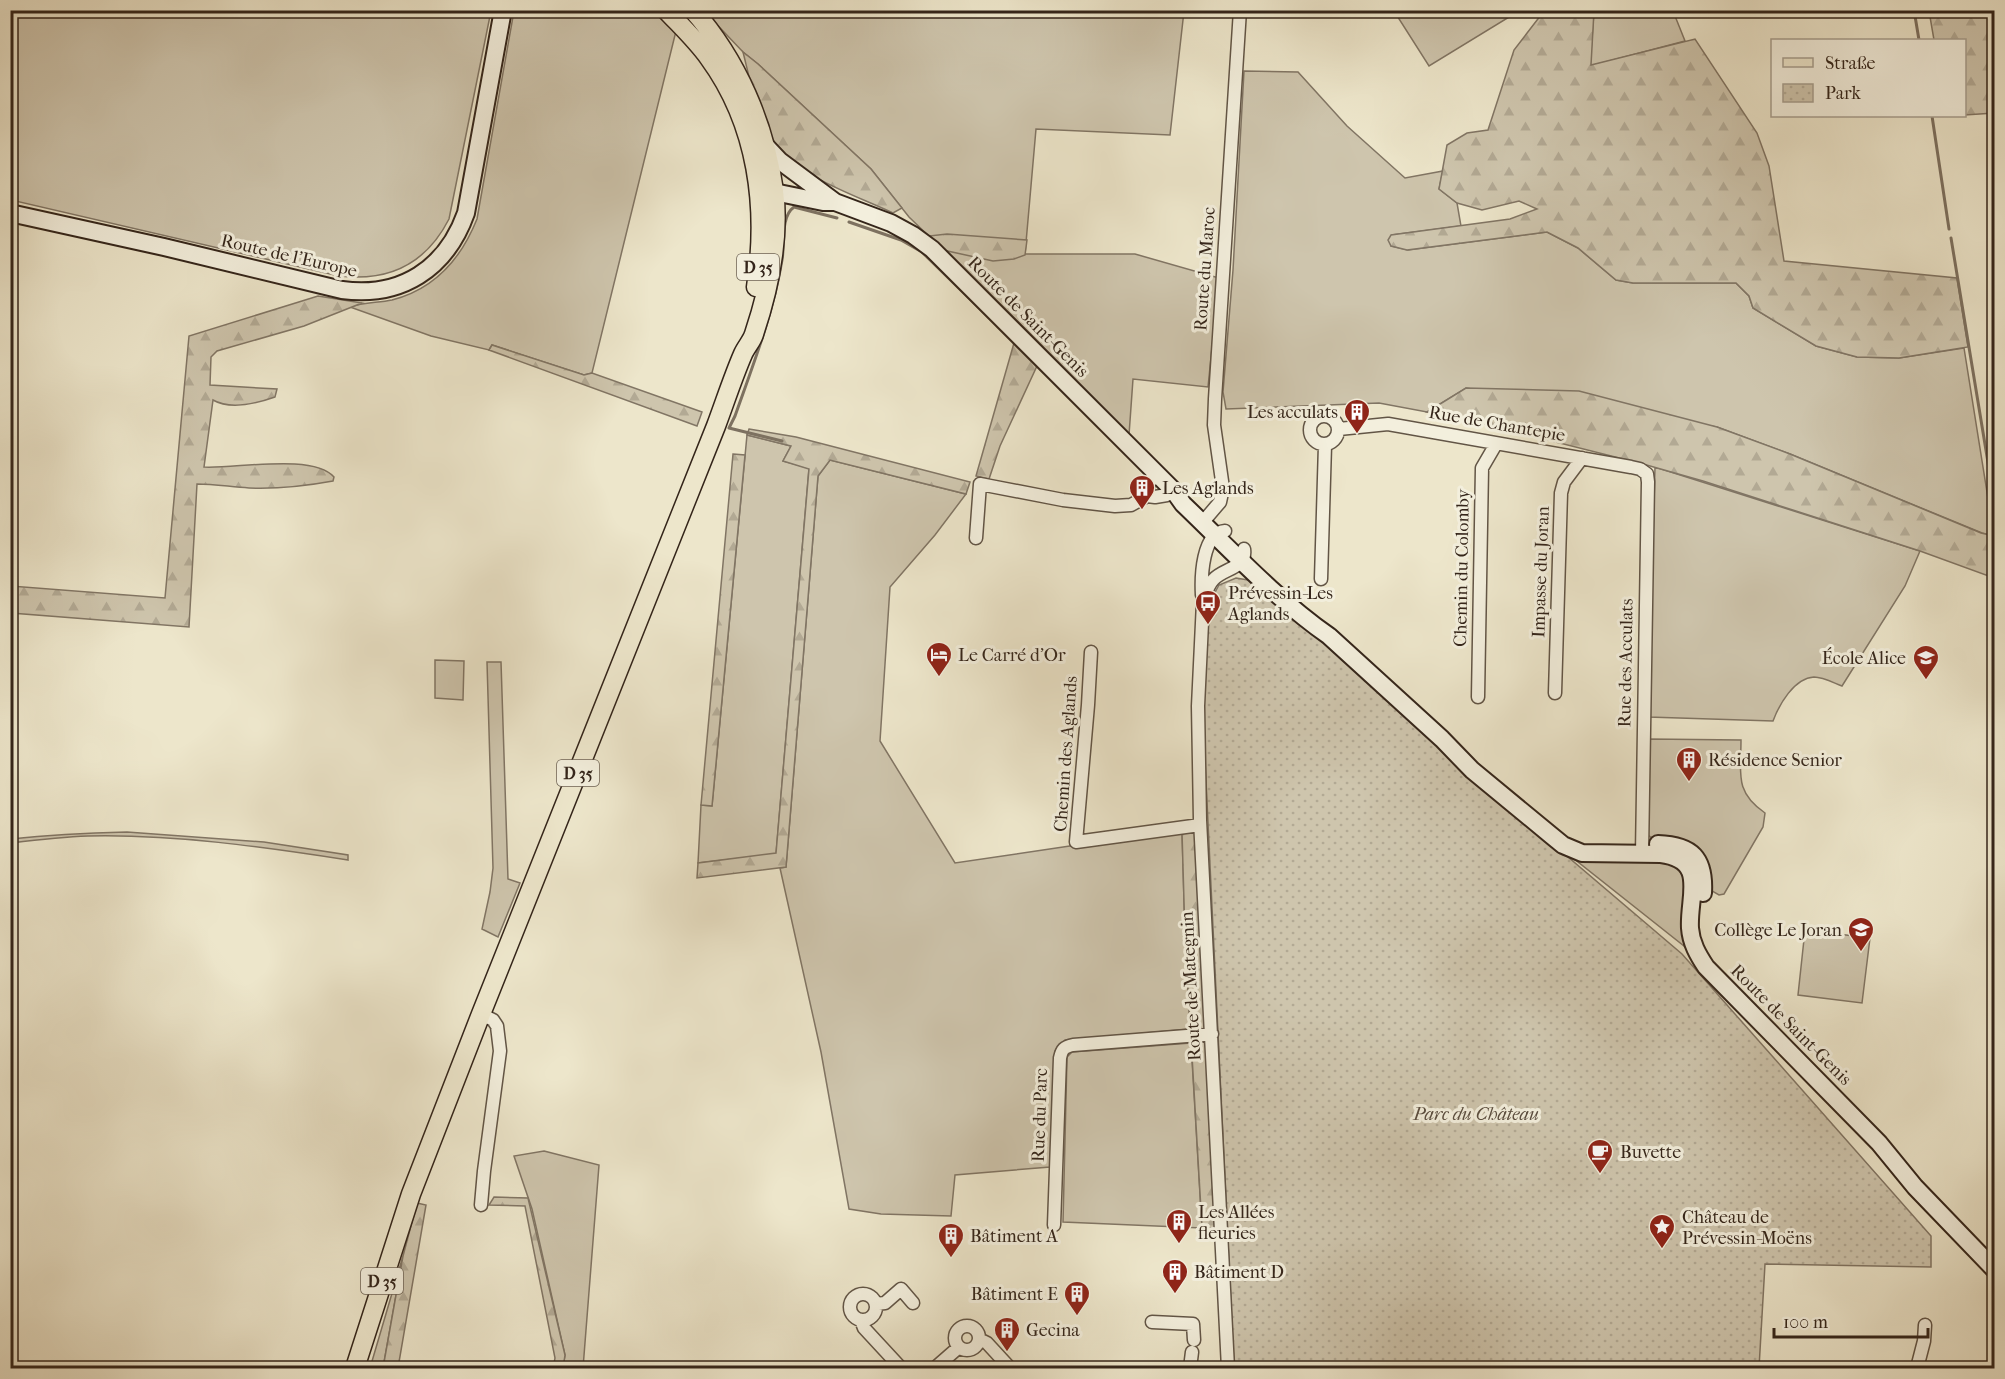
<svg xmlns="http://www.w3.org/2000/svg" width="2005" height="1379" font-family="'IM FELL French Canon',serif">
<defs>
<pattern id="forest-firs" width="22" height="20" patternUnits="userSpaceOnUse" patternTransform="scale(1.5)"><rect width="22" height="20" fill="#cec5ad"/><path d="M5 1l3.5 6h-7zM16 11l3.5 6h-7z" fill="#b2a994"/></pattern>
<pattern id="park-dots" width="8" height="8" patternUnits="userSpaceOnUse" patternTransform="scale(1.5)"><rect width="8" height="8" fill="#cec5ad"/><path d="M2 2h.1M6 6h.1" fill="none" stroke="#b2a994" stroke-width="1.8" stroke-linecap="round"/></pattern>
</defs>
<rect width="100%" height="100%" fill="#ede6cb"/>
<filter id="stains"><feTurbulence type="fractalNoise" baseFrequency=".00333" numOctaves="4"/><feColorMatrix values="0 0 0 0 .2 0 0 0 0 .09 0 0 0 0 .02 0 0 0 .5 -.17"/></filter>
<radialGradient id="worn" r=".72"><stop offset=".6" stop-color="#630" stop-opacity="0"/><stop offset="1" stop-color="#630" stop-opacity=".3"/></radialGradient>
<path fill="#cec5ad" stroke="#817564" stroke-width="1.5" d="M11 10 491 11 449 219C426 264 389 282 339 276L11 200Z
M514 11H656L676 31 592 373 584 375 492 345 489 350 431 336 350 307C364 302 378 303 392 300 435 289 461 259 477 219Z
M704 11H1184L1170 135 1036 129 1025 254H1135L1219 278 1208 387 1133 379 1129 435 1018 322 909 217 871 169 758 64 743 52Z
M1394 11H1519L1429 66Z
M1594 11H1673L1685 41 1590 66Z
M1244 71 1298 72 1347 126 1405 178 1443 171 1439 189 1457 203 1461 226 1392 235 1391 246 1408 250 1547 232 1578 248 1616 280 1633 283H1736L1749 296 1753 308 1816 346 1857 357 1899 358 1964 348 1994 536 1982 533 1790 454 1717 427 1466 388 1427 412 1379 403 1226 409 1223 392 1233 270Z
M747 435 791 446 783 461 809 468 776 854 698 863 701 805 712 806Z
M830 460 966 494 935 535 890 587 880 741 955 863 1090 843 1182 832 1185 936 1190 1029 1065 1040 1055 1051 1050 1167 955 1175 951 1216 881 1214 849 1209 821 1052 780 868 786 867 818 476Z
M1655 467 1920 551 1905 586 1842 686C1834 683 1823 677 1814 677 1794 678 1779 705 1773 721L1648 717Z
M435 660 464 661 463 700 435 698Z
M487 662H501L508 879 520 883 498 937 482 929 490 892 493 868Z
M1648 739 1741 740C1741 773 1734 792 1765 813L1763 827 1724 894 1719 895 1712 891 1676 840 1652 838 1648 835Z
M127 832 264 842 348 855V860C264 847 173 834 88 836 62 837 36 840 11 843V839C49 835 88 833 127 832Z
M1583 857 1668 859 1686 874 1684 946 1573 858Z
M1805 930 1870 938 1862 1003 1798 995Z
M1191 1043 1202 1228 1063 1222 1067 1057 1072 1052Z
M544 1151 599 1165 583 1368H563L565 1355 532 1209 514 1156Z
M403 1256 383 1368H370Z"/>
<path fill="url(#forest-firs)" stroke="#817564" stroke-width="1.5" d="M1544 11H1594L1591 65 1695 39 1757 133 1769 166 1784 261 1957 278 1968 347 1899 358 1857 357 1816 346 1753 308 1749 296 1736 283H1633L1616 280 1578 248 1547 232 1407 250 1391 246 1388 240 1391 235 1510 219 1537 209 1519 201 1482 210 1457 203 1439 189 1447 145 1467 133 1488 130 1514 50Z
M1929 11H1994V113L1965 115 1964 40H1934Z
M743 52 758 64 871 169 902 208 893 213C856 195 788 174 769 136 756 110 750 80 743 52Z
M947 234 1027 240 1025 255 1014 259 993 261 943 250 929 236Z
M318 296 362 303 304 326 217 351 211 357 210 385 277 389 275 397C258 403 230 410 213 400L204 467C235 469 313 453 334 477L333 481C306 486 276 489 249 488 231 487 215 484 197 484L189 627 11 613V586L165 598 189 336Z
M1014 343 1037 366 1000 446 989 479 976 476Z
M492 345 584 375 592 373 702 412 697 426 489 350Z
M1466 388 1579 391 1717 427 1790 454 1981 533 1994 536V578L1920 551 1703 481 1643 464 1465 419 1427 412Z
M749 429 796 437 970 482 966 494 830 460 818 476 786 867 697 878 698 863 776 853 809 469 783 461 791 446 747 435Z
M733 454 745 455 712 806 701 805Z
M1197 830 1215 1228 1202 1227 1185 936 1182 832Z
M494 1197 528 1198 565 1355 563 1368H553L555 1358 525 1206 489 1205Z
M417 1203 426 1205 398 1368H383L403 1256Z"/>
<path fill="url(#park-dots)" stroke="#817564" stroke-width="1.5" d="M1236 578 1254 581 1454 760 1682 954 1931 1236V1267L1765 1264 1759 1368H1234L1203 718 1208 605 1219 585Z"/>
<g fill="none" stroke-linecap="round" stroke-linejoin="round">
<path stroke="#7d7160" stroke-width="3" d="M1914 10 1919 40
M1932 116 1949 229
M849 222 901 240 922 252 1027 355
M1951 238 1994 499
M782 441 729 428 735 416C753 365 773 314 782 260 785 244 780 217 794 207L837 218"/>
<defs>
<path id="street" d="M1310 430a14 14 0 1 1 28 0a14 14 0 1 1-28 0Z
M1339 429 1388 424 1631 467 1640 469 1647 474 1648 482 1642 853
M1147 496 1148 486 1155 472
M1202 523 1220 502 1223 488 1214 425 1215 399 1240 10
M976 538 980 484 1063 500 1115 506 1131 505 1147 496 1155 497 1167 495 1173 490
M1321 579 1325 445
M1202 595C1201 577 1202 533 1225 531
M1091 652 1088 705 1076 842 1200 825
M1555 693 1561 493 1564 482 1582 458
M1478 697 1482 468 1496 444
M481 1014 493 1020 497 1026 500 1051 484 1171 481 1205
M1054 1225 1060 1058C1062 1049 1064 1047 1073 1045L1212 1034
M850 1307a13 13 0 1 1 26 0a13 13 0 1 1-26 0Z
M876 1304 885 1303 901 1289 913 1303
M861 1320 864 1328 901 1368
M1152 1322 1193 1324 1194 1340
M955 1338a12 12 0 1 1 24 0a12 12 0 1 1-24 0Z
M979 1339 987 1343 1010 1368
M935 1368 959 1347
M1190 1368 1192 1352
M1228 1368 1200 820 1198 706 1203 602C1206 594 1207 586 1213 580 1223 568 1247 569 1244 549
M1917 1368 1924 1341 1925 1325"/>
<path id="secondary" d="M763 143 780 161 835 202 891 223 913 235 932 249 1173 490 1183 504C1230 549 1276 599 1329 636L1442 739 1472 770 1552 836 1563 845 1582 853 1661 854C1708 860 1688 897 1690 928 1691 943 1698 955 1706 967L1879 1143 1915 1187 1994 1269
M774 192 823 202H834
M10 213 164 247 342 290C401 298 446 269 466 213L503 10
M1658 844C1692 845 1705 858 1703 893"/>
<path id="primary" d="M666 10C681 26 697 41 709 58 758 125 768 208 756 287
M355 1368 411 1194 481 1014 716 426C725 402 733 377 743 354 746 347 752 341 754 334 769 289 780 238 774 191 765 124 737 60 693 10"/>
</defs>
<use href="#street" stroke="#625546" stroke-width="15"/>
<use href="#secondary" stroke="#34251a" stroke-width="20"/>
<use href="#primary" stroke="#34251a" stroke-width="21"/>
<use href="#street" stroke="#f3efdd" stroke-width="12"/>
<use href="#secondary" stroke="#f3efdd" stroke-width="16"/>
<use href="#primary" stroke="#ede6cb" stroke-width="18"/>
</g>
<defs>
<symbol id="building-pin" viewBox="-11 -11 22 30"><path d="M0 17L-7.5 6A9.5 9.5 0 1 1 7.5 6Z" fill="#8f2418" stroke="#f3efdd"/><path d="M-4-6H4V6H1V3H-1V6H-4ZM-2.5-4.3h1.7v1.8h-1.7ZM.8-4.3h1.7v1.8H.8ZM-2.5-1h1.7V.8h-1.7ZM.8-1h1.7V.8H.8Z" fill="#fff"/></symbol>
<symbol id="bus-pin" viewBox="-11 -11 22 30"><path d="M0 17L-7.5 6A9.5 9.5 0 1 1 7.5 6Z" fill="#8f2418" stroke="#f3efdd"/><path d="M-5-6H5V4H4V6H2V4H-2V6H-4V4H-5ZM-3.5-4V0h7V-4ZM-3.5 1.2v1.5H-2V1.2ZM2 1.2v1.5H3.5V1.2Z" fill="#fff"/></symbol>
<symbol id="hotel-pin" viewBox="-11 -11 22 30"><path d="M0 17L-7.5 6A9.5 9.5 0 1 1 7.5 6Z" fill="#8f2418" stroke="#f3efdd"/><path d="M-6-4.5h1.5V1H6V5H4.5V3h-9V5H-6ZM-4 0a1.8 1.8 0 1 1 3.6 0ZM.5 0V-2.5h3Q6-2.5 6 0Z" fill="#fff"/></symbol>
<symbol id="school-pin" viewBox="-11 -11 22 30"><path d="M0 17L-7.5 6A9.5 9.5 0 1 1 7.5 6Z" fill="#8f2418" stroke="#f3efdd"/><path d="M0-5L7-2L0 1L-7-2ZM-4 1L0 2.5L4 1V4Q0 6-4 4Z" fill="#fff"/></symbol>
<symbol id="cafe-pin" viewBox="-11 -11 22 30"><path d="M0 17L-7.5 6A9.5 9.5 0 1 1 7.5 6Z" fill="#8f2418" stroke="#f3efdd"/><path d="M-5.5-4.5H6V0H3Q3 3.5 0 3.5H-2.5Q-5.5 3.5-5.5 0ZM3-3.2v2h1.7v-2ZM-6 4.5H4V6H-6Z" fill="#fff"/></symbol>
<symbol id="sight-pin" viewBox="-11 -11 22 30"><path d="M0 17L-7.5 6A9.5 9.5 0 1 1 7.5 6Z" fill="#8f2418" stroke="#f3efdd"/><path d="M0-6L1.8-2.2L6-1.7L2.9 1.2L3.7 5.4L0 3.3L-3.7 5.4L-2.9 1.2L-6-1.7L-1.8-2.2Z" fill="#fff"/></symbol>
</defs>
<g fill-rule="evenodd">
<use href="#building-pin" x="1342" y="397" width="30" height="40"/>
<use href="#building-pin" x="1127" y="473" width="30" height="40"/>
<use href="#bus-pin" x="1193" y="588" width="30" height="40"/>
<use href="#hotel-pin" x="924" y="640" width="30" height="40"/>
<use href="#school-pin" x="1911" y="643" width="30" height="40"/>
<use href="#building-pin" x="1674" y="745" width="30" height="40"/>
<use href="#school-pin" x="1846" y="915" width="30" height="40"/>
<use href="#cafe-pin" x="1585" y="1137" width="30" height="40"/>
<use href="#building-pin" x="1164" y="1207" width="30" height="40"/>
<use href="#sight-pin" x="1647" y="1212" width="30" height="40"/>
<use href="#building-pin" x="936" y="1221" width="30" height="40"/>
<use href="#building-pin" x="1160" y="1257" width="30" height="40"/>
<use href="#building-pin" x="1062" y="1279" width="30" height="40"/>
<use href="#building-pin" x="992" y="1315" width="30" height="40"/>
</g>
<g text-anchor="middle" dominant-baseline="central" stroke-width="6" stroke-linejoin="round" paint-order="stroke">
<g fill="#f3efdd" stroke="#6d6254" stroke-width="1.5">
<rect x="737" y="254" width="42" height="26" rx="4.5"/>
<rect x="557" y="760" width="42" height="26" rx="4.5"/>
<rect x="361" y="1268" width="42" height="26" rx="4.5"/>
</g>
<g font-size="16" font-weight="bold" fill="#34251a">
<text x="758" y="267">D 35</text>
<text x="578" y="773">D 35</text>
<text x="382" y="1281">D 35</text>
</g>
<g font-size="18" fill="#34251a" stroke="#f3efdd">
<text transform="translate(289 256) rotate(13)">Route de l'Europe</text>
<text transform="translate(1205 269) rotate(-86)">Route du Maroc</text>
<text transform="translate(1028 317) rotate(45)">Route de Saint-Genis</text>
<text transform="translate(1497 424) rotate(10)">Rue de Chantepie</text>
<text transform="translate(1462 568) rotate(-89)">Chemin du Colomby</text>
<text transform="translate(1541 572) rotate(-88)">Impasse du Joran</text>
<text transform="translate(1626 663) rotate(-89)">Rue des Acculats</text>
<text transform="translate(1066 754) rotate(-86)">Chemin des Aglands</text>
<text transform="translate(1191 986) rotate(-93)">Route de Mategnin</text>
<text transform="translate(1791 1025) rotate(45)">Route de Saint-Genis</text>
<text transform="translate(1040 1115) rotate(-88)">Rue du Parc</text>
</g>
<g font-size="18" fill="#34251a" stroke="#f3efdd" text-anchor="start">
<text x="1338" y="412" text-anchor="end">Les acculats</text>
<text x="1162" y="488">Les Aglands</text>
<text x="1228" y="593">Prévessin-Les<tspan x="1228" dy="21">Aglands</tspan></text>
<text x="958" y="655">Le Carré d'Or</text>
<text x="1906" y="658" text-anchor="end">École Alice</text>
<text x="1708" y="760">Résidence Senior</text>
<text x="1842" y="930" text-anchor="end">Collège Le Joran</text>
<text x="1620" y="1152">Buvette</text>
<text x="1198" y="1212">Les Allées<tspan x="1198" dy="21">fleuries</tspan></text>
<text x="1682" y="1217">Château de<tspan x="1682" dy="21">Prévessin-Moëns</tspan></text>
<text x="970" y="1236">Bâtiment A</text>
<text x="1194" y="1272">Bâtiment D</text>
<text x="1058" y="1294" text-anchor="end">Bâtiment E</text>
<text x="1026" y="1330">Gecina</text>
</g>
<g font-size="18" font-style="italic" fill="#5a4d3f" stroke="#f3efdd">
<text x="1476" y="1114">Parc du Château</text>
</g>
</g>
<rect width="2005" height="1379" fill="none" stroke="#ede6cb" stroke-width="36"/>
<rect x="12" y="12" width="1981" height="1355" fill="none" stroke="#34251a" stroke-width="3"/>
<rect x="18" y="18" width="1969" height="1343" fill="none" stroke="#34251a" stroke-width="1.5"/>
<rect x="1771" y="39" width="195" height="78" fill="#f3efdd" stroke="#a79e8f" stroke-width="1.5"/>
<rect x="1783" y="58" width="30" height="9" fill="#ede6cb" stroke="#a79e8f" stroke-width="1.5"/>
<text x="1825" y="69" font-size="18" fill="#34251a">Straße</text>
<rect x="1783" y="84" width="30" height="18" fill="url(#park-dots)" stroke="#a79e8f" stroke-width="1.5"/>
<text x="1825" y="99" font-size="18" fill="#34251a">Park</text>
<path d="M1774 1328v9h154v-9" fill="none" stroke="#34251a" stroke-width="3"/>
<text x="1783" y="1328" font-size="18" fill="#34251a" stroke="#f3efdd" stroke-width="4.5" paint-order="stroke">100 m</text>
<rect width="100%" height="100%" filter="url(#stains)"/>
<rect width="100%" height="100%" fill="url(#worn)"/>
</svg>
